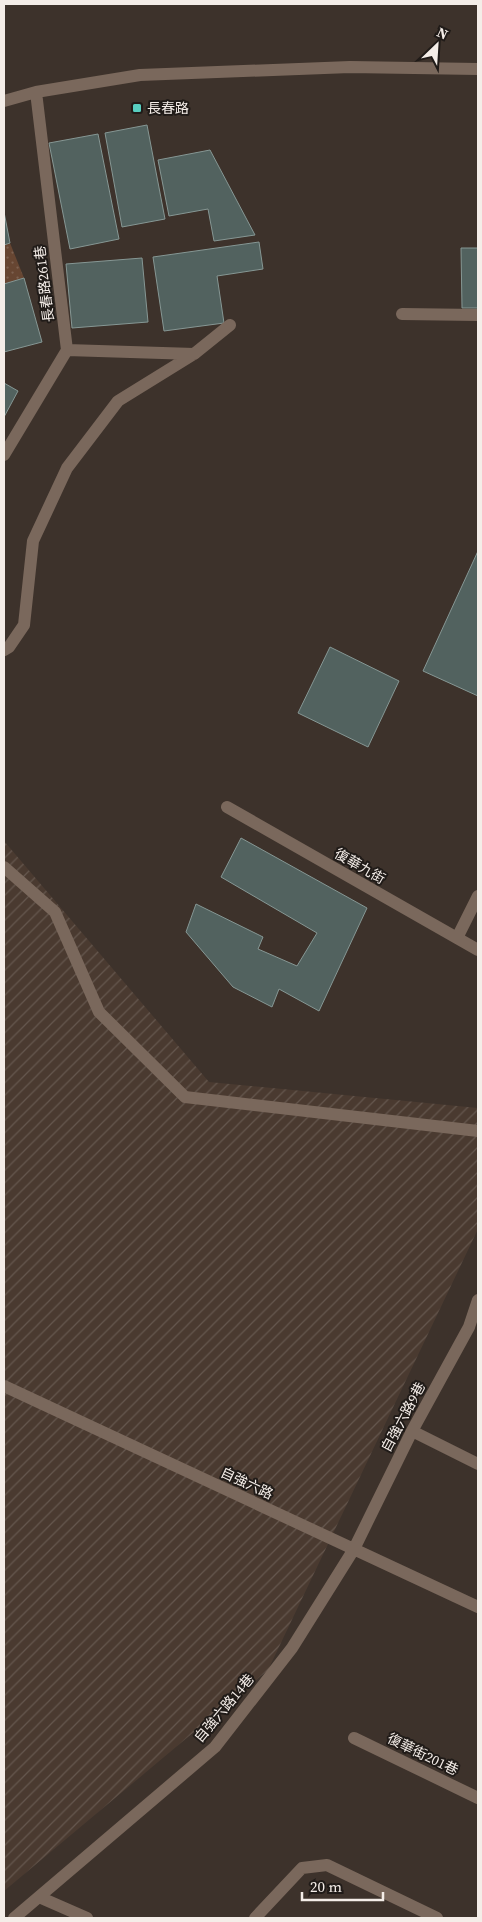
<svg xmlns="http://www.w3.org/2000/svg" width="482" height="1922" font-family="'Source Serif 4','Noto Sans TC',serif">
<defs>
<pattern id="industrial-furrows" width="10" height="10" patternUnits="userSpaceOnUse" patternTransform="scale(1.25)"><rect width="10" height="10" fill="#4a3a30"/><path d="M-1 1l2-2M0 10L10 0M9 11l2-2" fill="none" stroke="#65574e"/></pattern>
<pattern id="green-dots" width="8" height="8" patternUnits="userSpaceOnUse" patternTransform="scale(1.25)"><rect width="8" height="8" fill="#674632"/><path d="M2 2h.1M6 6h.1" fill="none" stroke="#7d6150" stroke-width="1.8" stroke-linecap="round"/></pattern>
</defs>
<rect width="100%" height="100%" fill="#3d322b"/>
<path fill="url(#industrial-furrows)" d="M4 841 209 1082 478 1108V1229L268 1670 4 1891Z"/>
<path fill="url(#green-dots)" d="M10 243 24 278 4 284V245Z"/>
<path fill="#52625f" stroke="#869794" d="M147 125 165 219 122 227 105 133Z
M98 134 119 239 70 249 49 143Z
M210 150 255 235 214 241 208 209 169 216 158 160Z
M4 212 10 243 4 245Z
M259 242 263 269 217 276 224 323 164 331 153 257Z
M461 248H478V308H462Z
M142 258 148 322 72 328 66 264Z
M24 278 42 342 4 352V284Z
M4 383 18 391 4 417Z
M478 551V696L423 671Z
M330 647 399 681 368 747 298 713Z
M241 838 367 908 319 1011 279 989 272 1007 233 987 186 932 196 904 263 937 258 949 297 966 317 933 221 877Z"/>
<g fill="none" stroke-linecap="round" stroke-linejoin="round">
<path stroke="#7a685c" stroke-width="12" d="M4 101 36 92 140 75 350 67 478 69
M402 314 478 315
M67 350 194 354 230 325
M4 455 67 350 36 92
M4 650 9 647 24 625 33 541 67 468 118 401 194 354
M227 807 478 950
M4 867 55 912 99 1012 185 1097 478 1131
M457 938 478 896
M4 1386 478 1607
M412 1431 478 1464
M354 1738 478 1798
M39 1897 87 1918
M14 1918 215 1747 292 1648 354 1549 412 1431 469 1327 478 1300
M255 1918 302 1868 327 1865 437 1918"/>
</g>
<rect fill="#58cec0" stroke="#201b18" stroke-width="2" x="132" y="103" width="10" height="10" rx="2.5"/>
<g text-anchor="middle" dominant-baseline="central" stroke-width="4" stroke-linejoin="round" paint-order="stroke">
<g font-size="14" fill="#f4ede8" stroke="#201b18" text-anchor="start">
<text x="147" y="108">長春路</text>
</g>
<g font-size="14" fill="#f4ede8" stroke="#201b18">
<text transform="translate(44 284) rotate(-97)">長春路261巷</text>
<text transform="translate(360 866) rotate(30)">復華九街</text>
<text transform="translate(403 1417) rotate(-62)">自強六路9巷</text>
<text transform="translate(247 1483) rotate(25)">自強六路</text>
<text transform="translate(224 1708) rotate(-50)">自強六路14巷</text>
<text transform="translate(423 1754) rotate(26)">復華街201巷</text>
</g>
</g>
<rect width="482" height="1922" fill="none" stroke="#f4ede8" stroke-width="10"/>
<g transform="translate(437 45) rotate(25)" stroke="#201b18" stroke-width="4" paint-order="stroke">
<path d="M0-4L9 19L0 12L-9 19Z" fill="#f4ede8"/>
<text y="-8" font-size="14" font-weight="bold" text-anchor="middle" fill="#f4ede8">N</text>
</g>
<path d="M302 1892v8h81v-8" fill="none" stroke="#f4ede8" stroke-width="2.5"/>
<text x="310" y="1892" font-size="15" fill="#f4ede8" stroke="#201b18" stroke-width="4" paint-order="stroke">20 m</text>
</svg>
